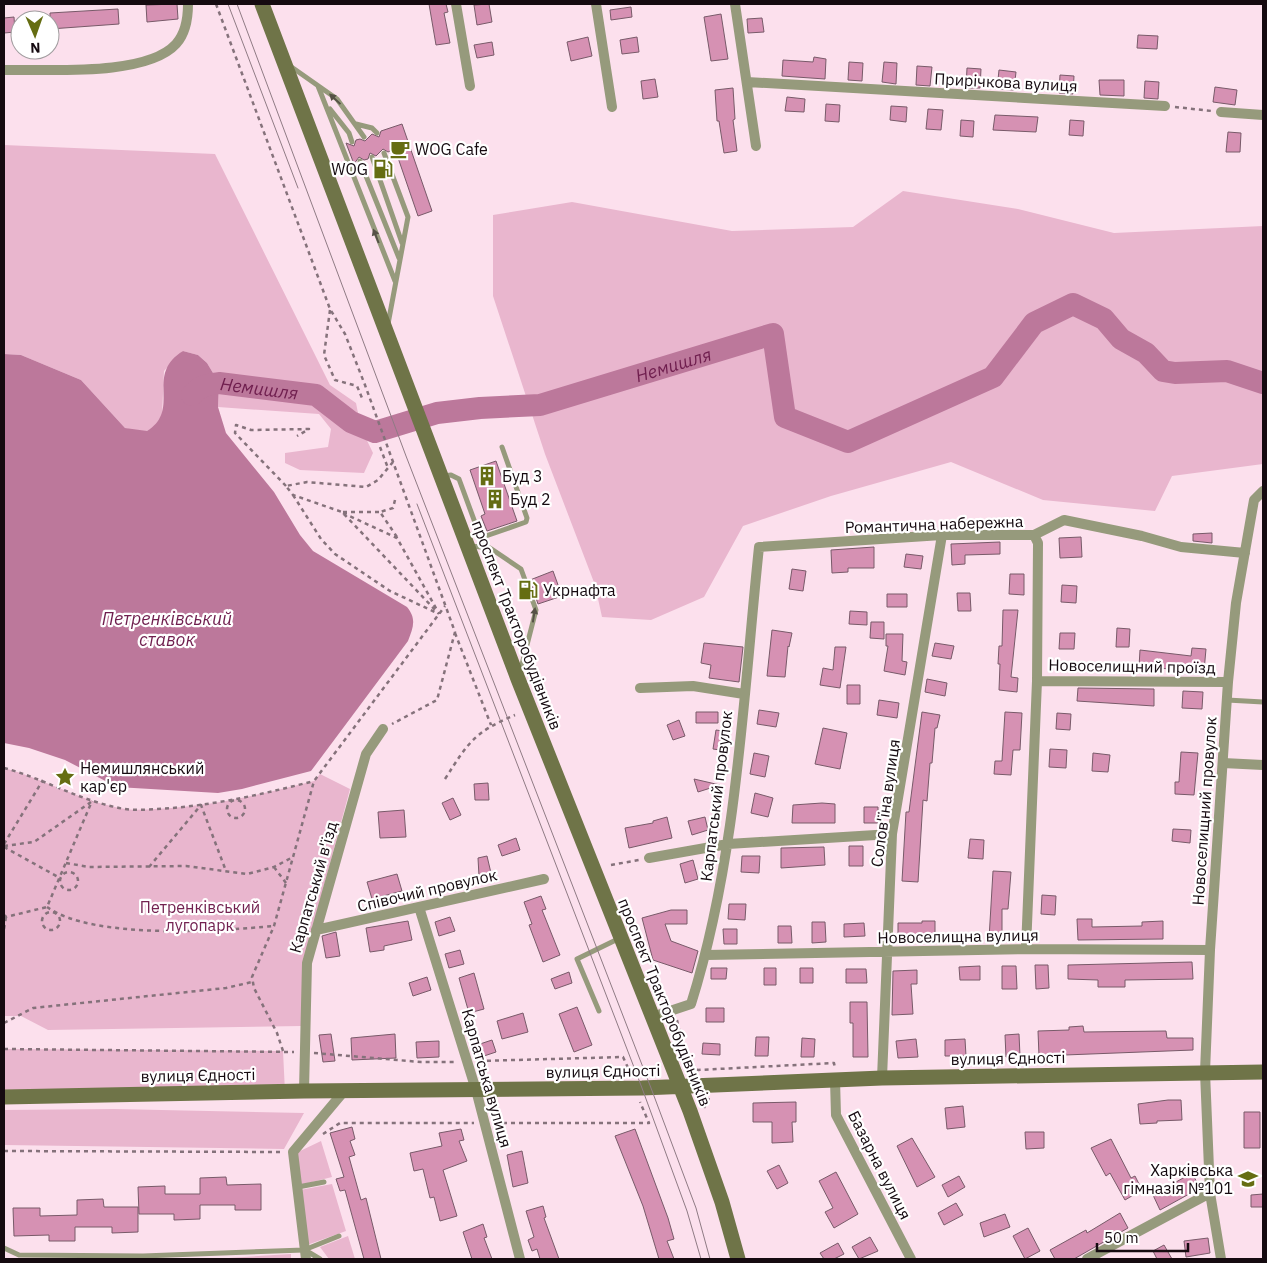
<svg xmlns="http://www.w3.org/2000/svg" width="1267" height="1263" font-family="'IBM Plex Sans',sans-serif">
<rect width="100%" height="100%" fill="#fce0ed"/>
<path fill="#e9b6ce" d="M4 145 215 154 330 385 356 403 361 428 373 453 364 473 300 470 285 463V453L328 447 331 429 319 414 218 407 219 383 207 363 198 355 183 351 164 371 162 416 155 426 147 431H136L125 428 81 380 21 355 4 354Z
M903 191 1018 209 1114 233 1263 226V464L1172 476 1155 511 1043 500 951 462 831 496 743 526 704 597 651 620 602 617 595 585 545 454 493 296V215L572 202 732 231 853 227Z
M4 768C42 778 77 799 115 807 133 812 153 809 172 808 221 804 267 793 314 781L320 774 350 789 307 949 301 1026 48 1030 21 1016H4Z
M4 1049 283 1051 285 1092 4 1098Z
M114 1109 304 1113 284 1149 4 1145V1110Z
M321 1141 332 1177 300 1185 296 1153Z
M332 1184 346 1231 307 1245 300 1190Z
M348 1236 355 1259H329L320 1247Z
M291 1254V1259H213Z"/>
<path fill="#bc789b" d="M183 351 198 355 207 363 219 383 218 407 226 433 274 492 300 535 313 551 407 607C417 619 413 628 408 641L311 771 242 789 218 793 117 787 65 760 29 748 4 743V354L21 355 81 380 125 428 147 431C182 409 144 375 183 351Z"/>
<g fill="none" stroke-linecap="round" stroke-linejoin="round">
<path stroke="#bc789b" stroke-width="22" id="s1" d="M192 395C200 385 207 385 219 383L316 395 351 422 375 432 437 413 480 408 540 405 773 334 785 417 848 442 993 377 1034 323 1073 304 1104 319 1121 339 1146 353 1163 371 1175 373 1227 371 1263 383"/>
</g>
<path fill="#d691b3" stroke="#785a69" d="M177 4 178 19 147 22 146 5Z
M429 4H446L448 12 444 13 450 43 436 45Z
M489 4 492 22 477 25 474 5Z
M631 7 632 17 611 20 610 10Z
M118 9 119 24 50 29V13Z
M721 14 728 59 711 61 704 17Z
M14 17 15 32 4 33V18Z
M762 18 764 32 748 33 747 19Z
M1138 35 1158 36 1157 49 1137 48Z
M588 37 592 56 571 61 567 42Z
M637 37 639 52 622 54 620 40Z
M492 42 494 55 477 58 474 45Z
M814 57 826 59 825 79 782 76 783 60 813 62Z
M849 62 863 63 862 81 848 80Z
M884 62 897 63 896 84 882 82Z
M917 66 932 67 930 86 916 85Z
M967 68 981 69 980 88H966Z
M999 70 1016 72 1014 90 997 89Z
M1060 75 1074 76 1073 94 1059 93Z
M655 79 658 97 643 99 641 81Z
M1099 80H1124V96L1100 95Z
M1145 81 1159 82 1158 99 1144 98Z
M1215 87 1237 90 1235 105 1213 102Z
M733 88 735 119 733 120 737 151 724 153 719 121H717L715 90Z
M787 97 805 99 804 112 785 111Z
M826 104 840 105 839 122 825 121Z
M891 106 907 107 906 122 890 120Z
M928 109 943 110 941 130 926 129Z
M995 115 1038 117 1036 132 993 130Z
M961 120 974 121 973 137 960 136Z
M1070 120 1084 121 1083 136 1069 135Z
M402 124 432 211 418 216 395 149 388 152 383 149 376 156 370 153 368 159 364 160 359 157 354 164 346 143 354 146 356 140 360 139 365 141 372 134 379 137 381 131Z
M1228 132 1241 133 1240 152H1226Z
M496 461 517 521 487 531 481 516 485 514 470 470Z
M1212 533V543L1193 541V534Z
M1081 537 1082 557 1060 558 1059 538Z
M1000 542V554L965 555V564L952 565 951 544Z
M874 547V568H848V572L832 573 831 550Z
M906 554 923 556 921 569 904 567Z
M792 569 806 571 803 591 789 589Z
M553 571 562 596 538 604 530 580Z
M1010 574H1024V595L1009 594Z
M1062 585 1077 586 1076 603 1061 602Z
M957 593H970L971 611H958Z
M887 594H907V607H887Z
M1003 610H1018L1011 677 1018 678 1017 692 999 690 1000 664H998L999 646H1002Z
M850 611 867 612V625L849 624Z
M871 622H884V639L870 638Z
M1117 628 1130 629 1129 647H1116Z
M772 630 792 633 789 647 788 646 785 677 767 676Z
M1060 633H1075L1074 649H1059Z
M886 634H903L902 661 907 662 905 675 884 671 888 646H886Z
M704 643 743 647 739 682 709 678 711 665 701 663Z
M935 643 954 646 951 659 932 656Z
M835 647H846L840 688 820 685 823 668 833 670Z
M1192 648 1206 649 1204 671 1139 667 1140 650 1191 656Z
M927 679 947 683 945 696 925 692Z
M847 685H860V704H847Z
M1078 688 1154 689V706L1077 701Z
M1183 691 1203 692 1202 709 1182 708Z
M879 700 899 703 897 718 877 715Z
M759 710 779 713 776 727 757 724Z
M696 712H718V723H696Z
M922 712 940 715 937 728H935L932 763H930L927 801 923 800 918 882 902 881 906 812H909Z
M1005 712 1022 713 1020 750H1013L1011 775 994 774 995 761H1002Z
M1057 713 1071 714 1070 730 1056 729Z
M679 720 685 736 673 740 667 725Z
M823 728 847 733 840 769 815 764Z
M716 730 730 732 727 751 713 749Z
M1050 749 1067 750 1066 768 1049 767Z
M1181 752 1198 753 1194 795 1175 794V782H1179Z
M754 753 769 756 765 777 750 774Z
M1093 753 1110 755 1108 772 1092 771Z
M694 779 720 785 698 792Z
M488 783 489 800H475L474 784Z
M755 793 773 798 768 817 751 813Z
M453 798 461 815 450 820 442 803Z
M822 803 835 804V823H792L793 805Z
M864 807H878V823H864Z
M404 810 406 837 380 838 378 812Z
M667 817 672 838 629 848 625 828 653 823V821Z
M705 817 708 830 692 835 688 821Z
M1173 829 1191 830 1190 843 1172 841Z
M516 838 520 850 502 856 498 845Z
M970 839 984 840 983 859 968 858Z
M849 846H863V866H849Z
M824 847 825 865 781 868V848Z
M487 856 491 873 479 876 478 858Z
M742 856H760L759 873 741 872Z
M693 860 698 879 685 883 680 864Z
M993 871 1011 872 1008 909H1002V939H989Z
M397 874 402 891 372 899 367 882Z
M1042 895 1056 896 1055 915 1041 914Z
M541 896 546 909 542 910 560 955 543 962 529 925 532 924 524 902Z
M729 904H746L745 920 728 919Z
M671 910H687V924H665L671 941 698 951 692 973 653 960 642 918Z
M450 917 455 931 439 936 435 922Z
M1077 919H1092V927L1142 926V922L1163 921V939L1078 940Z
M408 921 412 940 384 946V950L370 952 366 928Z
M922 921H935V939L898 940V923H922Z
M812 922H825L826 942 812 943Z
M864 923 865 936 844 937V924Z
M778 926H791L792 943H778Z
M723 929H737V944H724Z
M336 932 340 956 326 958 322 936Z
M460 950 464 964 449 968 445 954Z
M1192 962 1193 979 1125 980V987H1098V980L1068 979V965Z
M1035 965H1048L1049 988 1036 989Z
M980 966V980H960L959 967Z
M1002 966H1016L1017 989H1002Z
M711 968H727L726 979H711Z
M764 968H776V985H764Z
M800 968H813V983H800Z
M846 969H866L867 983H846Z
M917 970V984H911L913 1014 892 1015 893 971Z
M569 972 572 983 555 989 551 979Z
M474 973 484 1009 469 1013 459 978Z
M427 977 431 990 413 996 409 983Z
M850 1002H867L868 1057H853V1023H850Z
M577 1007 592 1045 574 1052 559 1014Z
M706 1008H724V1022H706Z
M523 1013 528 1032 502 1039 497 1021Z
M1083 1026 1084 1032 1166 1031 1167 1038H1193V1050L1039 1056 1038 1031 1069 1030V1027Z
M331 1034 335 1061 323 1062 319 1035Z
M395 1034 396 1058 352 1060 351 1038Z
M1019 1034 1020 1056 1006 1057 1005 1035Z
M756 1037H769L768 1056H755Z
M802 1038 815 1039 814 1057H801Z
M916 1039 918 1057 898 1058 896 1041Z
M965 1039 966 1056H945V1040Z
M492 1040 496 1052 478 1058 474 1046Z
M439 1041V1057L417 1058 416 1042Z
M703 1043 720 1044V1055L702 1054Z
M1168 1100H1181L1182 1120 1157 1121V1123L1140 1124 1138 1104Z
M796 1102V1122H792L793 1142 772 1143V1122H753V1103Z
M963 1106 965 1127 947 1129 945 1108Z
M1244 1112H1260V1148H1244Z
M352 1127 355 1139 350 1141 355 1155 349 1157 361 1200 366 1198 381 1259H364L345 1190 340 1191 336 1179 344 1177 330 1133Z
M461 1129 464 1140 459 1141 467 1161 443 1170 457 1216 440 1221 434 1197 430 1198 423 1169 414 1171 410 1153 442 1146 439 1133Z
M635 1129 668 1218 674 1239 667 1241 674 1259H659L643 1206 615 1136Z
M1025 1132H1044V1148L1026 1149Z
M912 1138 935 1177 917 1187 897 1146Z
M1111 1139 1131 1178 1135 1176 1142 1190 1125 1200 1110 1173 1106 1176 1091 1148Z
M522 1151 528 1183 513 1187 507 1155Z
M779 1165 788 1183 777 1189 767 1171Z
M836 1172 858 1214 834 1228 825 1212 833 1208 819 1181Z
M1192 1173 1200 1188 1160 1210 1153 1195Z
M959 1176 965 1187 948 1197 942 1185Z
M226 1177 227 1185 261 1184V1210H235V1205H200V1219L174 1220V1214H139L138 1187 165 1186V1194H200V1178Z
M1263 1194V1207H1251V1195Z
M103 1199 104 1207H138V1232L112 1233V1227H75V1241H49V1235L14 1236 13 1208H40V1216L77 1215V1200Z
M956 1203 963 1215 944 1225 938 1213Z
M543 1206 546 1217 544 1218 559 1259H540L537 1249 532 1251 528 1240 534 1237 526 1211Z
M1120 1213 1128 1228 1074 1259H1055L1050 1250 1086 1230 1087 1233Z
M1005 1214 1010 1227 984 1237 980 1223Z
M483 1224 487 1237 484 1238 492 1259H472L463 1232Z
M1028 1228 1040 1251 1025 1259 1013 1236Z
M870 1237 878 1251 859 1259 852 1247Z
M1208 1238 1210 1253 1186 1257 1184 1241Z
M838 1243 844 1254 834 1259H824L820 1253Z
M1164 1245 1172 1259H1157L1153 1251Z"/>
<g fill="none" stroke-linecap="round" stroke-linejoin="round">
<path stroke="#85727b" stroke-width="2.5" stroke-dasharray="4 4" stroke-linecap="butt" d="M216 4 330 309 345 334 365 385 455 632 437 700 392 724
M1175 107 1212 111
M330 310 324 355 335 380 357 386 362 398
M380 447 388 468
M393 462 378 480 366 487 307 482 286 486 293 495 342 512 439 614
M286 486 235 433 236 425 251 430 309 429 297 436
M293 495 321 539 335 554 390 591 437 613
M395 500 393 508 380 512 397 537
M343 512H380
M343 513 397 538 437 610
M455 633 491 725
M4 768C42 778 77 799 115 807 133 812 153 809 172 808 221 804 267 793 314 781
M445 779C468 743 474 732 515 715
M227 809a9 9 0 1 1 18 0a9 9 0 1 1-18 0Z
M4 844 43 780
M4 846 34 842 91 802
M4 847 60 878
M66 863 89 867 186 866 247 874 274 867 293 857
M611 865 639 860
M149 867 201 805 226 871
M274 867 286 883
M60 881a9 9 0 1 1 18 0a9 9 0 1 1-18 0Z
M47 907C93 940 218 931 274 926
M42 921a9 9 0 1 1 18 0a9 9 0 1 1-18 0Z
M4 915 6 917 47 907 92 801
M4 929 6 917
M677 1020 686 1062 698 1070 834 1063 835 1068
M4 1023 33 1008 226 988 252 982
M4 1049 294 1052
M283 1051 277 1033 254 988 252 977 274 926 314 781 445 606
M314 1053 421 1062H456
M479 1061 623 1057 629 1070
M704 1108 709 1098
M495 1123H649L640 1102
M323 1134 340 1123H474
M4 1151 282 1152"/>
<path stroke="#969a7c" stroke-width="5" d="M290 66 337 99 364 137
M318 86 395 281
M330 109 349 133 352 142
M356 124 372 128 377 133
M384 153 408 217 388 324
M372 157 402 243
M360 161 399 258
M444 476 451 475 459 479 484 547
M480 538 526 522 527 518 502 447
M471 546 490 548 521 569 536 610 520 672
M1227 700 1263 702
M599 1011 577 959 620 938
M298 1187 324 1182
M4 1248 19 1255 143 1256 304 1250 339 1236
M305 1250 320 1259"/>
<path stroke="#969a7c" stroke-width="10" d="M456 4 470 86
M596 4 612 107
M735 4 756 146
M4 70C47 69 146 77 176 44 186 33 188 17 188 4
M747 82 1165 106
M1221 112 1263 115
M1037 681 1228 682
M640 688 693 686 744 694
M1223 763 1263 765
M649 858 728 844 892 834
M419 907 476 1090 520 1259
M316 930 544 879
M1026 949 1037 681 1038 543 1034 535
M706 955 1026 949 1210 950
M652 1017 691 1004C737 858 743 699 759 547L942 535H1034L1064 520 1142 536 1181 547 1245 553
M882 1078 892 834 942 535
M835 1080 836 1115 911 1259
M304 1091 307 963 366 754 383 729
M306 1259 293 1152 345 1090
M1087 1259 1210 1193
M1221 1259 1210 1193 1205 1072 1210 950 1228 682 1236 603 1254 500 1263 491"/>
<path stroke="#6f7448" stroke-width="15" d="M262 4 518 679 690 1111 722 1202 738 1259
M4 1097 304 1091 642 1088 882 1078 1263 1072"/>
<path stroke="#8f7b84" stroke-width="1" d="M228 4 298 188
M237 4 406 456 651 1088 696 1208 710 1259
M417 504 642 1088 687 1211 701 1259"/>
</g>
<defs><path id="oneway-solid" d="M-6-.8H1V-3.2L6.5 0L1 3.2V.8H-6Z" transform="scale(1.25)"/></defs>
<g fill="#565246">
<use href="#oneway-solid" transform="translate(335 99) rotate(-137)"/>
<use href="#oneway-solid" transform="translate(376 236) rotate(-111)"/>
<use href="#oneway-solid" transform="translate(534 615) rotate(-81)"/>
</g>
<defs>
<symbol id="cafe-bare" viewBox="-9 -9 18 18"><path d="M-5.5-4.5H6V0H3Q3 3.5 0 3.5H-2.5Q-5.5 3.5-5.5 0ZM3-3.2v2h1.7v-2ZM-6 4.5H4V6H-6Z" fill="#656d12" stroke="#fff" stroke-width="2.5" paint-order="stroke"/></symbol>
<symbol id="fuel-bare" viewBox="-9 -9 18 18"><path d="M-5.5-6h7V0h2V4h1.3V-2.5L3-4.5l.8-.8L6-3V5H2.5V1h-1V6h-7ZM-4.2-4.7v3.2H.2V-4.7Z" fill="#656d12" stroke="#fff" stroke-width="2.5" paint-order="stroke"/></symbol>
<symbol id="building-bare" viewBox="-9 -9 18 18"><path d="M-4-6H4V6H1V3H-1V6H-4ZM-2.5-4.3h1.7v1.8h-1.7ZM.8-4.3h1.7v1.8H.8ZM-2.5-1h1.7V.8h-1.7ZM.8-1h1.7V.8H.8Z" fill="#656d12" stroke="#fff" stroke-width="2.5" paint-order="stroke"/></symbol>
<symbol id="sight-bare" viewBox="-9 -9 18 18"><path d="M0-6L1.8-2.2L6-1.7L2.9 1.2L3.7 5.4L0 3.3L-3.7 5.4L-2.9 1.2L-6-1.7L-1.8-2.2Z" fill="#656d12" stroke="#fff" stroke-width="2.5" paint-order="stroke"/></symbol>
<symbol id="school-bare" viewBox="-9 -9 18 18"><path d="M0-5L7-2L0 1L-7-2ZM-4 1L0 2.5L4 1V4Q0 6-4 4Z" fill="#656d12" stroke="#fff" stroke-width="2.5" paint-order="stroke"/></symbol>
</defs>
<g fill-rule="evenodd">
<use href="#cafe-bare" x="386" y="135" width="28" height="28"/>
<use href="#fuel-bare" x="369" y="155" width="28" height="28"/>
<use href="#building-bare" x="473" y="462" width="28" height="28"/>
<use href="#building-bare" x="481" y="485" width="28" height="28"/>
<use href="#fuel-bare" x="514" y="576" width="28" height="28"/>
<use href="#sight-bare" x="51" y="763" width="28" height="28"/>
<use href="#school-bare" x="1234" y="1165" width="28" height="28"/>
</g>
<g text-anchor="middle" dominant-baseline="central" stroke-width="4.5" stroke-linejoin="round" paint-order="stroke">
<g font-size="16" fill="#150a10" stroke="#fff">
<text transform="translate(1006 82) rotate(3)">Прирічкова вулиця</text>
<text transform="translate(934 524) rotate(-2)">Романтична набережна</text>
<text transform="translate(517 625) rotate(69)">проспект Тракторобудівників</text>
<text transform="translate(1132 666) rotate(1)">Новоселищний проїзд</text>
<text transform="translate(716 796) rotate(-83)">Карпатський провулок</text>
<text transform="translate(885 803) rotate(-82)">Солов'їна вулиця</text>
<text transform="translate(1204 811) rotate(-86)">Новоселищний провулок</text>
<text transform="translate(313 887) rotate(-74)">Карпатський в'їзд</text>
<text transform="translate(427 890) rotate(-13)">Співочий провулок</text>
<text transform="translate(958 936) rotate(-1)">Новоселищна вулиця</text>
<text transform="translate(665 1002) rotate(68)">проспект Тракторобудівників</text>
<text transform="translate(1008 1058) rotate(-1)">вулиця Єдності</text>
<text transform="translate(603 1071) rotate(-1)">вулиця Єдності</text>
<text transform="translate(198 1075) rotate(-1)">вулиця Єдності</text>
<text transform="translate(487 1078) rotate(74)">Карпатська вулиця</text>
<text transform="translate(880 1165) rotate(63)">Базарна вулиця</text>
</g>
<g font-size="16" fill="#150a10" stroke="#fff" text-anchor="start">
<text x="415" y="149">WOG Cafe</text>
<text x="368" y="169" text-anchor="end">WOG</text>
<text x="502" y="476">Буд 3</text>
<text x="510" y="499">Буд 2</text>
<text x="543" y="590">Укрнафта</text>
<text x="80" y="768">Немишлянський<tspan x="80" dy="18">кар'єр</tspan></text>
<text x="1233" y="1170" text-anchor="end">Харківська<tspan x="1233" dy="18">гімназія №101</tspan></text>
</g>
<g font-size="16" fill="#732251" stroke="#fff">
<text x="200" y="907">Петренківський<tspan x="200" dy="18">лугопарк</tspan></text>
</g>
<g font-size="18" font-style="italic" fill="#6f1e4e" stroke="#fff">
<text stroke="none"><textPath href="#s1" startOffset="506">Немишля</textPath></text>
<text stroke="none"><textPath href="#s1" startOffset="71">Немишля</textPath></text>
<text x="167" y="618">Петренківський<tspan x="167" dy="21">ставок</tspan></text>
</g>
</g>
<rect width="1267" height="1263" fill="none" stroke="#150a10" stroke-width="10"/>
<g transform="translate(35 35) rotate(178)"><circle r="24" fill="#ffffff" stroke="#a19d9f"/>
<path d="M0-4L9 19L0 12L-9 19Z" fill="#656d12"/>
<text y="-8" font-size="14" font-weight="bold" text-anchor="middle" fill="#150a10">N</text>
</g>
<path d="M1097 1243v8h91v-8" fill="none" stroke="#150a10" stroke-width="2.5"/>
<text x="1104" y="1243" font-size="15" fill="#150a10" stroke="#ffffff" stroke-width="4" paint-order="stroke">50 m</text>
</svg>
